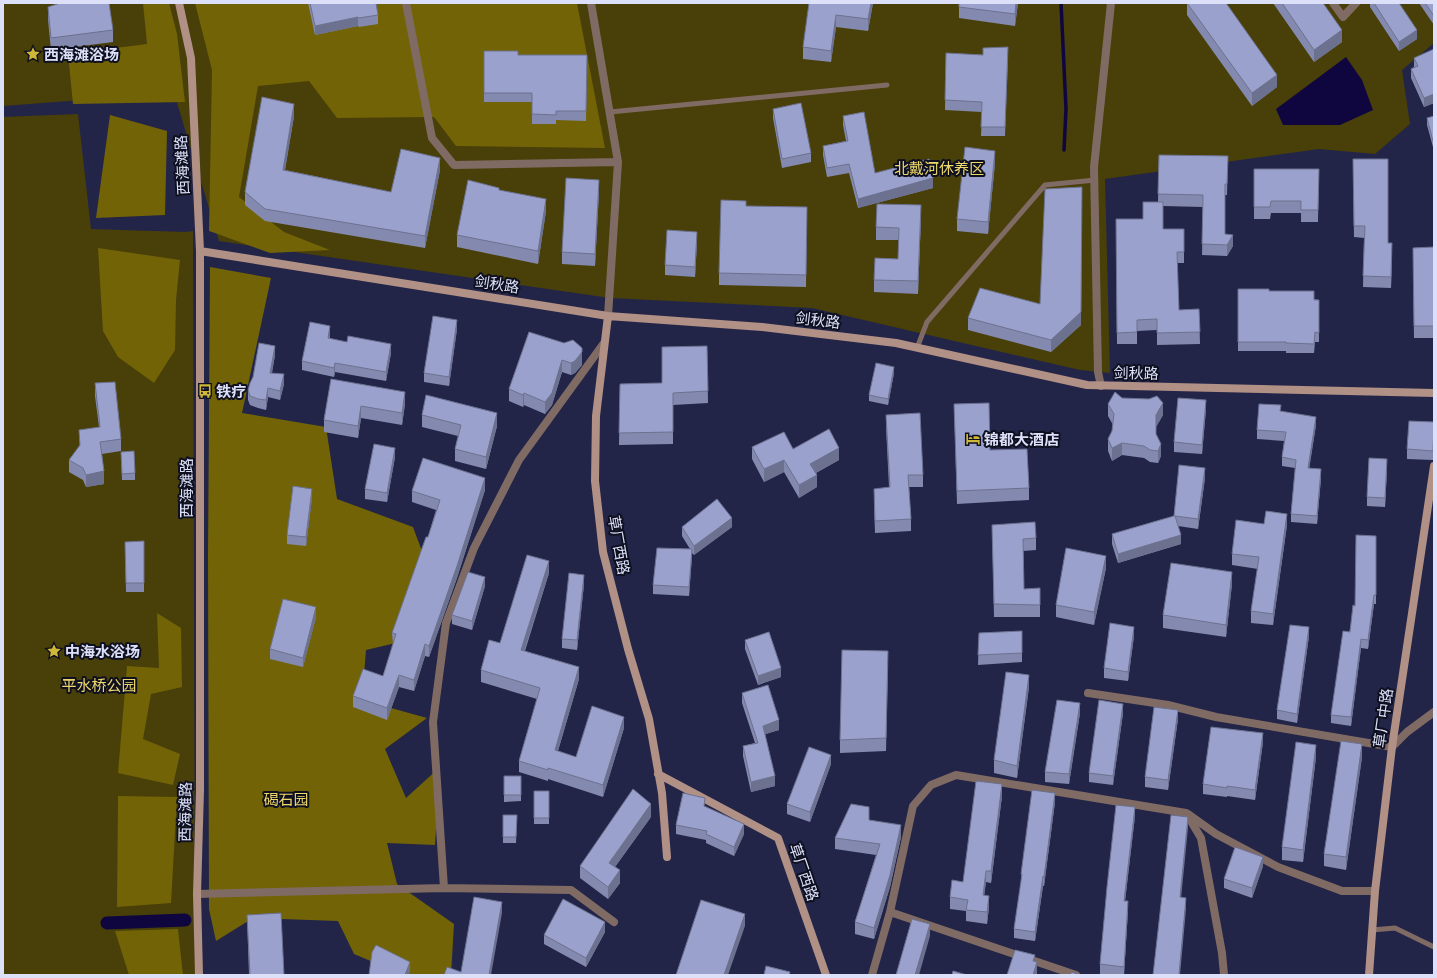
<svg xmlns="http://www.w3.org/2000/svg" width="1437" height="978" font-family="'Titillium Web','Noto Sans SC',sans-serif">
<rect width="100%" height="100%" fill="#222548"/>
<path fill="#493f09" d="M3 3H1434V43L1402 70 1410 124 1375 154 1319 149 1105 179 1110 373 1080 370 812 308 610 298 219 241 174 93 3 106Z
M78 114 91 229 186 232 193 231 195 962 197 975H3V117Z"/>
<path fill="#726307" d="M143 3H169L177 34 185 102 73 104 68 54 147 44Z
M195 3H577L605 148 456 146 434 117 337 118 309 81 258 86 239 197 284 232 330 250 270 253 215 233 209 231 212 70Z
M110 115 167 131 165 215 96 218Z
M98 248 180 260 176 300 175 350 154 383 118 357 103 331Z
M210 267 271 278 242 413 326 427 337 499 413 527 426 562 400 642 366 650 362 700 427 718 385 749 406 798 440 767 435 845 387 843 397 884 454 924 451 975H404L354 954 338 921 253 918 216 941 209 909 208 558Z
M157 613 181 628 182 687 151 694 143 739 180 754 173 785 118 773 127 666 159 668Z
M118 796 177 797 171 903 117 907Z
M178 929 183 975H129L115 931Z"/>
<path fill="#0f0640" d="M1346 57 1362 80 1373 110 1340 125H1283L1276 109Z"/>
<g fill="none" stroke-linecap="round" stroke-linejoin="round">
<path stroke="#0f0640" stroke-width="3.5" d="M1061 3 1066 109 1064 150"/>
<path stroke="#0f0640" stroke-width="13" d="M107 923 185 920"/>
<path stroke="#806b64" stroke-width="5" d="M610 112 887 85
M917 348 927 322 1045 185 1095 180
M1372 930 1395 928 1434 947"/>
<path stroke="#806b64" stroke-width="8" d="M406 3 432 138 454 165 618 162
M591 3 618 162 608 316
M1333 3 1343 17 1356 3
M1101 386 1098 372 1094 167 1111 3
M1088 693 1168 705 1216 717 1392 747 1407 732 1434 712
M1188 814 1216 834 1278 867 1342 891H1375
M444 888 433 722 446 623 474 548 519 460 604 343
M197 894 444 888 571 890 614 922
M890 912 1076 975
M872 975 890 912 913 806 931 785 956 775 1186 813 1201 838 1222 953 1224 975"/>
<path stroke="#b19085" stroke-width="8" d="M179 3 191 58 200 251V790L197 894 199 975
M200 251 608 316 762 327 896 343 1087 385 1434 393
M608 316 596 416 595 481 603 552 628 649 649 719 662 793 667 857
M658 774 778 838 826 975
M1369 975 1375 891 1392 747 1434 466"/>
</g>
<path fill="#848aaf" d="M308 3H376L378 15V24L359 27 358 26 315 35Z
M809 3H873L868 31 836 27 831 62 803 59V47Z
M956 3H1018L1015 26 959 18V4Z
M1187 3 1277 87 1252 106 1187 15Z
M1273 3H1323L1342 42 1314 62Z
M1370 3H1399L1417 39 1399 51 1370 7Z
M1419 3H1434V25Z
M48 7 113 30V42L51 50 48 20Z
M1434 49V103L1424 107 1411 78V69L1414 67V58Z
M484 51 518 55H587L586 121 556 120V124H532V102H484Z
M946 53 1008 56 1005 136H981L982 112 945 110Z
M773 109 811 153V162L782 168 773 118Z
M294 116 285 170 391 192 440 170 425 248 265 221 245 205V192Z
M843 116 875 173 933 188 858 208 849 173 827 177 823 155V146L846 141 843 125Z
M1434 116 1433 147 1427 125V118Z
M1159 155 1228 156 1227 195H1225V234L1233 246 1227 256 1202 255 1203 207 1163 206V229H1184V263H1177L1179 310 1199 309 1200 344 1157 345V330L1137 331V344H1117L1116 219H1143L1158 202Z
M1353 159 1392 255 1391 288 1363 287 1364 238 1354 237Z
M995 163 988 234 957 231V219Z
M1254 169H1319L1318 222H1301V213H1271L1270 219H1254Z
M499 190 546 211 538 264 457 247V235Z
M599 192 595 266 562 264V252Z
M807 207 806 287 719 285V273Z
M921 217 918 294 874 292V280L898 259 899 240H876V227Z
M697 242 695 277 665 275V265Z
M1434 247V338H1414L1413 248Z
M1238 289 1269 291 1319 300V342H1315L1314 353H1286V351H1238Z
M1040 304 1081 325 1051 352 968 330V318Z
M457 329 449 386 424 382V373Z
M529 332 582 365 575 373 571 375 562 372 552 405 545 414 524 405 523 407 509 401V389Z
M330 335V339L391 353 386 381 335 372 334 377 302 370V361Z
M707 346 708 403 673 405V444L619 445 620 384 662 383Z
M275 355 272 373 284 384 280 400 268 397 266 410 258 408 250 405 248 400V390Z
M894 373 888 405 869 401V395Z
M331 379 405 404 402 425 361 418 358 438 324 432V420Z
M95 383 121 439V451L102 454 104 484 86 487 83 480 69 472V460L80 446 79 430 99 427 95 396Z
M1122 398 1163 415 1156 427V435L1161 456 1158 463 1150 462 1144 458 1122 455 1112 461 1108 451V439L1112 431 1113 425 1108 416V404Z
M954 404 990 450 1029 488V500L957 504Z
M1206 409 1202 454 1174 452V442Z
M1281 411 1316 425 1309 468 1321 478 1317 524 1291 522V514L1295 468 1282 466V457L1284 441 1257 439V430Z
M422 415 497 426 486 469 455 461V449L458 436 422 427Z
M886 415 923 475V487H909L911 519V531L875 533 874 502 889 487 886 427Z
M1434 422V442L1433 460 1407 459V449Z
M752 447 793 449 839 460 816 473 817 487 799 498 784 472 764 482 752 459Z
M121 452 135 473V480H122Z
M395 457 387 502 365 499V489Z
M1387 469 1385 507 1367 506V497Z
M1205 478 1198 529 1178 526 1181 544 1118 563 1112 544V534L1174 516Z
M485 490 457 578 429 657 425 656 414 691 399 687 387 720 353 707V696L383 676 393 644 392 633 428 537 436 510 412 502V491Z
M312 498 306 546 287 544V535Z
M1264 524 1287 525 1273 625 1251 623V611L1258 569 1232 565V554Z
M992 525 1036 538V550L1023 551 1024 589 1040 605V617H994Z
M682 527H732L694 555 692 553 689 596 653 594V585L690 549 682 536Z
M1376 536V604H1374L1368 649 1361 648 1351 726 1331 723V715L1355 606Z
M125 542 144 583V592H126Z
M1106 568 1094 625 1056 617V605Z
M549 573 525 651 579 679 558 751 576 757 624 728 603 797 548 779V781L519 772V761L537 699 481 682V670L500 643Z
M584 584 577 650 562 648V639Z
M1232 584 1226 637 1163 628V615Z
M485 586 472 630 452 624V615Z
M316 617 303 667 270 659V649Z
M1022 631V662L978 665 979 633Z
M1134 636 1128 681 1104 678V668Z
M1309 636 1297 723 1277 719V710Z
M745 640 781 677 758 685 745 649Z
M888 664 886 751 840 753V740Z
M1029 687 1017 778 994 773V760Z
M742 693 779 730 765 734 775 786 751 792 743 756V746L755 743 742 703Z
M1080 713 1069 784 1045 782V772Z
M1123 713 1113 785 1089 782V773Z
M1178 719 1168 790 1145 787V777Z
M1263 742 1255 800 1227 796V797L1203 794V784Z
M1316 757 1303 862 1282 860V847Z
M1362 757 1346 870 1324 866V854Z
M831 764 810 822 787 814V804Z
M504 776 521 795V801L504 802Z
M534 791H549V824H534Z
M1002 796 991 883 986 882 984 895 989 907 987 924 966 921V911L950 909V897L963 882Z
M1055 802 1044 886H1043L1035 941 1014 938V929L1021 883V874Z
M705 807 744 834 734 856 706 843V840L676 834V825Z
M503 815H517L516 843H503Z
M1135 816 1125 901 1128 910 1124 975H1112L1100 974V964Z
M651 817 615 867 620 883 608 899 580 878V866Z
M869 820 901 837 890 887 874 939 855 934V922L876 855 835 849V838Z
M1263 866 1252 898 1224 888V879Z
M247 915 284 975H249Z
M605 932 586 967 544 944V935Z"/>
<path fill="#6c718f" d="M871 3H873L868 31V19Z
M1016 3H1018L1015 26V14Z
M836 15V27L831 62V51Z
M358 17V26L315 35V26Z
M1342 30V42L1314 62V50Z
M1417 30V39L1399 51V42Z
M1277 75V87L1252 106V93Z
M1434 94V103L1424 107V98Z
M294 104V116L283 182V170Z
M1434 140V147H1433V141Z
M995 151V163L988 234V222Z
M440 158V170L425 248V236Z
M933 178V188L858 208V199Z
M599 180V192L595 266V254Z
M1082 187 1081 325 1051 352V340Z
M546 199V211L538 264V251Z
M921 205V217L918 294V281Z
M697 232V242L695 277V267Z
M1233 235V246L1227 256V245Z
M1392 243V255L1391 288V277Z
M457 320V329L449 386V377Z
M330 326V335L328 347V338Z
M391 344V353L386 381V372Z
M275 346V355L270 382V373Z
M582 352V365L575 373 571 375V363Z
M562 360V372L552 405 545 414V402Z
M335 363V372L334 377V368Z
M894 367V373L888 405V399Z
M284 374V384L280 400V391Z
M268 388V397L266 410V400Z
M405 392V404L402 425V413Z
M524 393V405L523 407V395Z
M1206 400V409L1202 454V445Z
M1163 403V415L1156 427V446V415Z
M361 406V418L358 438V426Z
M497 413V426L486 469V457Z
M1316 417V425L1308 477V468Z
M1434 433V442L1433 460V451Z
M1122 443V455L1112 461V448Z
M1161 444V456L1158 463V451Z
M395 448V457L387 502V493Z
M839 448V460L810 476V464Z
M1387 459V469L1385 507V498Z
M784 460V472L764 482V469Z
M1205 468V478L1198 529V519Z
M1321 469V478L1317 524V516Z
M104 471V484L86 487V475Z
M817 475V487L799 498V485Z
M485 478V490L457 578 429 657V646Z
M312 489V498L306 546V537Z
M1287 514V525L1273 625V614Z
M732 518V527L694 555V546Z
M1181 535V544L1118 563V554Z
M692 549V558L689 596V587Z
M1106 556V568L1094 625V612Z
M549 561V573L521 661V650Z
M1232 572V584L1226 637V625Z
M584 575V584L577 650V640Z
M485 577V586L472 630V621Z
M1374 595V604L1368 649V640Z
M316 607V617L303 667V658Z
M1134 627V636L1128 681V672Z
M1309 627V636L1297 723V714Z
M1361 639V648L1351 726V717Z
M425 644V656L414 691V680Z
M579 667V679L555 761V750Z
M781 668V677L758 685V676Z
M399 675V687L387 720V708Z
M1029 675V687L1017 778V766Z
M1080 703V713L1069 784V774Z
M1123 704V713L1113 785V776Z
M1178 710V719L1168 790V780Z
M624 717V728L603 797V785Z
M779 720V730L763 735V726Z
M1263 733V742L1255 800V790Z
M1362 744V757L1346 870V857Z
M1316 745V757L1303 862V850Z
M831 755V764L810 822V812Z
M775 776V786L751 792V782Z
M1002 784V796L991 883V871Z
M1055 793V802L1044 886V877Z
M651 804V817L609 875V863Z
M1135 807V816L1124 910V901Z
M1188 817V828L1180 909V897Z
M744 824V834L734 856V847Z
M901 825V837L890 887 874 939V928Z
M1263 857V866L1252 898V888Z
M620 870V883L608 899V887Z
M986 871V882L983 906V895Z
M1043 876V886L1035 941V932Z
M989 896V907L987 924V912Z
M1186 898V909L1180 975H1179Z
M1128 901V910L1124 975V967Z
M502 902V913L491 975H489Z
M745 914V926L728 975H724Z
M605 922V932L586 967V958Z
M930 924V936L919 975H915Z
M410 962V971L409 975H405Z
M1037 962V975H1033Z"/>
<path fill="#9aa1cc" stroke="#6c718f" d="M60 3H109L113 30 51 38 48 7Z
M310 3H376L378 15 359 18 358 17 315 26Z
M809 3H871L868 19 836 15 831 51 803 47Z
M959 3H1016L1015 14 959 7Z
M1187 3H1226L1277 75 1252 93Z
M1282 3H1323L1342 30 1314 50Z
M1374 3H1399L1417 30 1399 42Z
M1425 3H1434V16Z
M1008 47 1005 127H981L982 102 945 100 946 53 983 55V48Z
M1434 49V94L1424 98 1411 69 1418 66 1414 58Z
M484 51H518V55H587L586 111H556V115L532 114V93H484Z
M262 97 294 104 283 170 391 192 401 149 440 158 425 236 265 209 245 192Z
M801 103 811 153 782 159 773 109Z
M864 112 875 173 929 159 933 178 858 199 849 164 827 168 823 146 848 141 843 116Z
M1434 116V140L1433 141 1427 118Z
M965 147 995 151 988 222 957 219Z
M1159 155 1228 156 1227 184H1225V234L1233 235 1227 245 1202 244 1203 195 1158 194Z
M1353 159H1388V243H1392L1391 277 1363 276 1365 226H1354Z
M1254 169H1319L1318 210H1301V201H1271L1270 207H1254Z
M566 178 599 180 595 254 562 252Z
M468 180 499 188V190L546 199 538 251 457 235Z
M1082 187 1081 312 1051 340 968 318 980 288 1040 304 1045 189Z
M721 200 746 201V206L807 207 806 275 719 273Z
M1143 202H1163V229H1184V252H1177L1179 310 1199 309 1200 332 1157 333V319L1137 320V332L1117 333 1116 219H1143Z
M877 204 921 205 918 281 874 280 875 258 898 259 899 228 876 227Z
M667 230 697 232 695 267 665 265Z
M1434 247V326H1414L1413 248Z
M1238 289H1269V291H1314V300H1319V333L1315 332 1314 344 1286 343V342H1238Z
M433 316 457 320 449 377 424 373Z
M310 322 330 326 328 338 347 342 348 336 391 344 386 372 335 363 334 368 302 361Z
M529 332 564 343 573 340 582 348V352L575 361 571 363 562 360 552 393 545 402 524 393 523 395 509 389Z
M259 343 275 346 270 373 284 374 280 391 268 388 266 400 258 399 250 396 248 390 250 383 253 377Z
M707 346 708 391 673 393V432L619 433 620 384 662 383V347Z
M876 363 894 367 888 399 869 395Z
M331 379 405 392 402 413 361 406 358 426 324 420Z
M115 382 121 439 100 442 104 471 86 475 83 468 69 460 80 445 79 430 100 427 95 383Z
M1115 392 1122 398 1149 399 1157 396 1163 403 1156 415V434L1161 444 1158 451 1150 450 1144 446 1122 443 1112 448 1108 439 1112 431 1114 414 1108 404Z
M426 395 497 413 486 457 455 449 461 425 422 415Z
M1178 398 1206 400 1202 445 1174 442Z
M989 403 990 450 1027 449 1029 488 957 491 954 404Z
M1259 404 1281 405 1280 411 1316 417 1308 468 1321 469 1317 516 1291 514 1296 460 1282 457 1286 432 1257 430Z
M920 413 923 475H908L911 519 875 521 874 489 890 487 886 415Z
M1409 421 1434 422 1433 451 1407 449Z
M829 429 839 448 810 464 817 475 799 485 784 460 764 469 752 447 784 432 793 449Z
M374 444 395 448 387 493 365 489Z
M134 451 135 473 122 474 121 452Z
M423 458 485 478 457 566 429 646 425 644 414 680 399 675 387 708 353 696 363 669 383 676 396 634 392 633 426 537H428L440 500 412 491Z
M1369 458 1387 459 1385 498 1367 497Z
M1179 465 1205 468 1198 519 1175 516 1181 535 1118 554 1112 534 1174 516Z
M293 486 312 489 306 537 287 535Z
M717 499 732 518 694 546 682 527Z
M1266 511 1287 514 1273 614 1251 611 1259 557 1232 554 1236 520 1264 524Z
M1035 522 1036 538 1023 539 1024 589 1040 588V605L994 604 992 525Z
M1356 535 1376 536V595H1374L1368 640 1361 639 1351 717 1331 715 1343 631 1350 632 1353 605 1355 606Z
M144 541V583H126L125 542Z
M657 548 692 549 689 587 653 585Z
M1066 548 1106 556 1094 612 1056 605Z
M527 555 549 561 521 650 579 667 555 750 576 757 592 706 624 717 603 785 548 768V770L519 761 540 688 481 670 489 640 500 643Z
M1171 563 1232 572 1226 625 1163 615Z
M468 572 485 577 472 621 452 615Z
M569 573 584 575 577 640 562 639Z
M283 599 316 607 303 658 270 649Z
M1110 623 1134 627 1128 672 1104 668Z
M1290 625 1309 627 1297 714 1277 710Z
M1022 631V653L978 655 979 633Z
M769 632 781 668 758 676 745 640Z
M842 650 888 651 886 738 840 740Z
M1006 672 1029 675 1017 766 994 760Z
M768 685 779 720 763 726 775 776 751 782 743 746 758 743 742 693Z
M1057 700 1080 703 1069 774 1045 772Z
M1099 700 1123 704 1113 776 1089 773Z
M1154 707 1178 710 1168 780 1145 777Z
M1211 727 1263 733 1255 790 1227 786V788L1203 784Z
M1341 741 1362 744 1346 857 1324 854Z
M1296 742 1316 745 1303 850 1282 847Z
M809 747 831 755 810 812 787 804Z
M504 776H521V795H504Z
M976 781 1002 784 991 871H986L983 895 989 896 987 912 966 910 968 900 950 897 952 880 963 882Z
M633 789 651 804 609 863 620 870 608 887 580 866Z
M1032 790 1055 793 1044 877 1043 876 1035 932 1014 929 1022 874H1021Z
M534 791H549V818H534Z
M683 793 705 798 704 806 744 824 734 847 706 834 707 831 676 825Z
M851 804 869 807V820L901 825 890 875 874 928 855 922 880 844 835 838Z
M1116 805 1135 807 1124 901H1128L1124 967 1100 964 1107 887Z
M503 815H517L516 837H503Z
M1171 815 1188 817 1180 897 1186 898 1179 975H1153Z
M1235 847 1263 857 1252 888 1224 879Z
M474 897 502 902 489 975H444L447 967 461 972Z
M563 899 605 922 586 958 544 935Z
M701 900 745 914 724 975H676Z
M281 913 284 975H250L247 915Z
M912 919 930 924 915 975H896Z
M376 945 410 962 405 975H369L372 952Z
M1015 950 1035 955 1033 961 1037 962 1033 975H1007Z
M766 966 790 972 789 975H764Z
M953 971 967 975H952Z
M1071 972 1081 975H1071Z"/>
<defs>
<symbol id="sight-bare" viewBox="-9 -9 18 18"><path d="M0-6L1.8-2.2L6-1.7L2.9 1.2L3.7 5.4L0 3.3L-3.7 5.4L-2.9 1.2L-6-1.7L-1.8-2.2Z" fill="#cfb837" stroke="#0e1020" stroke-width="2.5" paint-order="stroke"/></symbol>
<symbol id="bus-bare" viewBox="-9 -9 18 18"><path d="M-5-6H5V4H4V6H2V4H-2V6H-4V4H-5ZM-3.5-4V0h7V-4ZM-3.5 1.2v1.5H-2V1.2ZM2 1.2v1.5H3.5V1.2Z" fill="#cfb837" stroke="#0e1020" stroke-width="2.5" paint-order="stroke"/></symbol>
<symbol id="hotel-bare" viewBox="-9 -9 18 18"><path d="M-6-4.5h1.5V1H6V5H4.5V3h-9V5H-6ZM-4 0a1.8 1.8 0 1 1 3.6 0ZM.5 0V-2.5h3Q6-2.5 6 0Z" fill="#cfb837" stroke="#0e1020" stroke-width="2.5" paint-order="stroke"/></symbol>
</defs>
<g fill-rule="evenodd">
<use href="#sight-bare" x="23" y="44" width="20" height="20"/>
<use href="#bus-bare" x="195" y="381" width="20" height="20"/>
<use href="#hotel-bare" x="963" y="429" width="20" height="20"/>
<use href="#sight-bare" x="44" y="641" width="20" height="20"/>
</g>
<g text-anchor="middle" dominant-baseline="central" stroke-width="4" stroke-linejoin="round" paint-order="stroke">
<g font-size="15" font-weight="bold" fill="#dce0f8" stroke="#0e1020" text-anchor="start">
<text x="44" y="54">西海滩浴场</text>
<text x="216" y="391">铁疗</text>
<text x="984" y="439">锦都大酒店</text>
<text x="65" y="651">中海水浴场</text>
</g>
<g font-size="15" fill="#dce0f8" stroke="#0e1020">
<text transform="translate(182 165) rotate(-93)">西海滩路</text>
<text transform="translate(497 284) rotate(9)">剑秋路</text>
<text transform="translate(818 320) rotate(7)">剑秋路</text>
<text transform="translate(1136 373) rotate(1)">剑秋路</text>
<text transform="translate(186 488) rotate(-90)">西海滩路</text>
<text transform="translate(619 545) rotate(80)">草厂西路</text>
<text transform="translate(1383 718) rotate(-82)">草厂中路</text>
<text transform="translate(185 812) rotate(-89)">西海滩路</text>
<text transform="translate(804 872) rotate(71)">草厂西路</text>
</g>
<g font-size="15" fill="#edd86c" stroke="#0e1020">
<text x="939" y="168">北戴河休养区</text>
<text x="99" y="685">平水桥公园</text>
<text x="286" y="799">碣石园</text>
</g>
</g>
<rect width="1437" height="978" fill="none" stroke="#dce0f8" stroke-width="8"/>
</svg>
